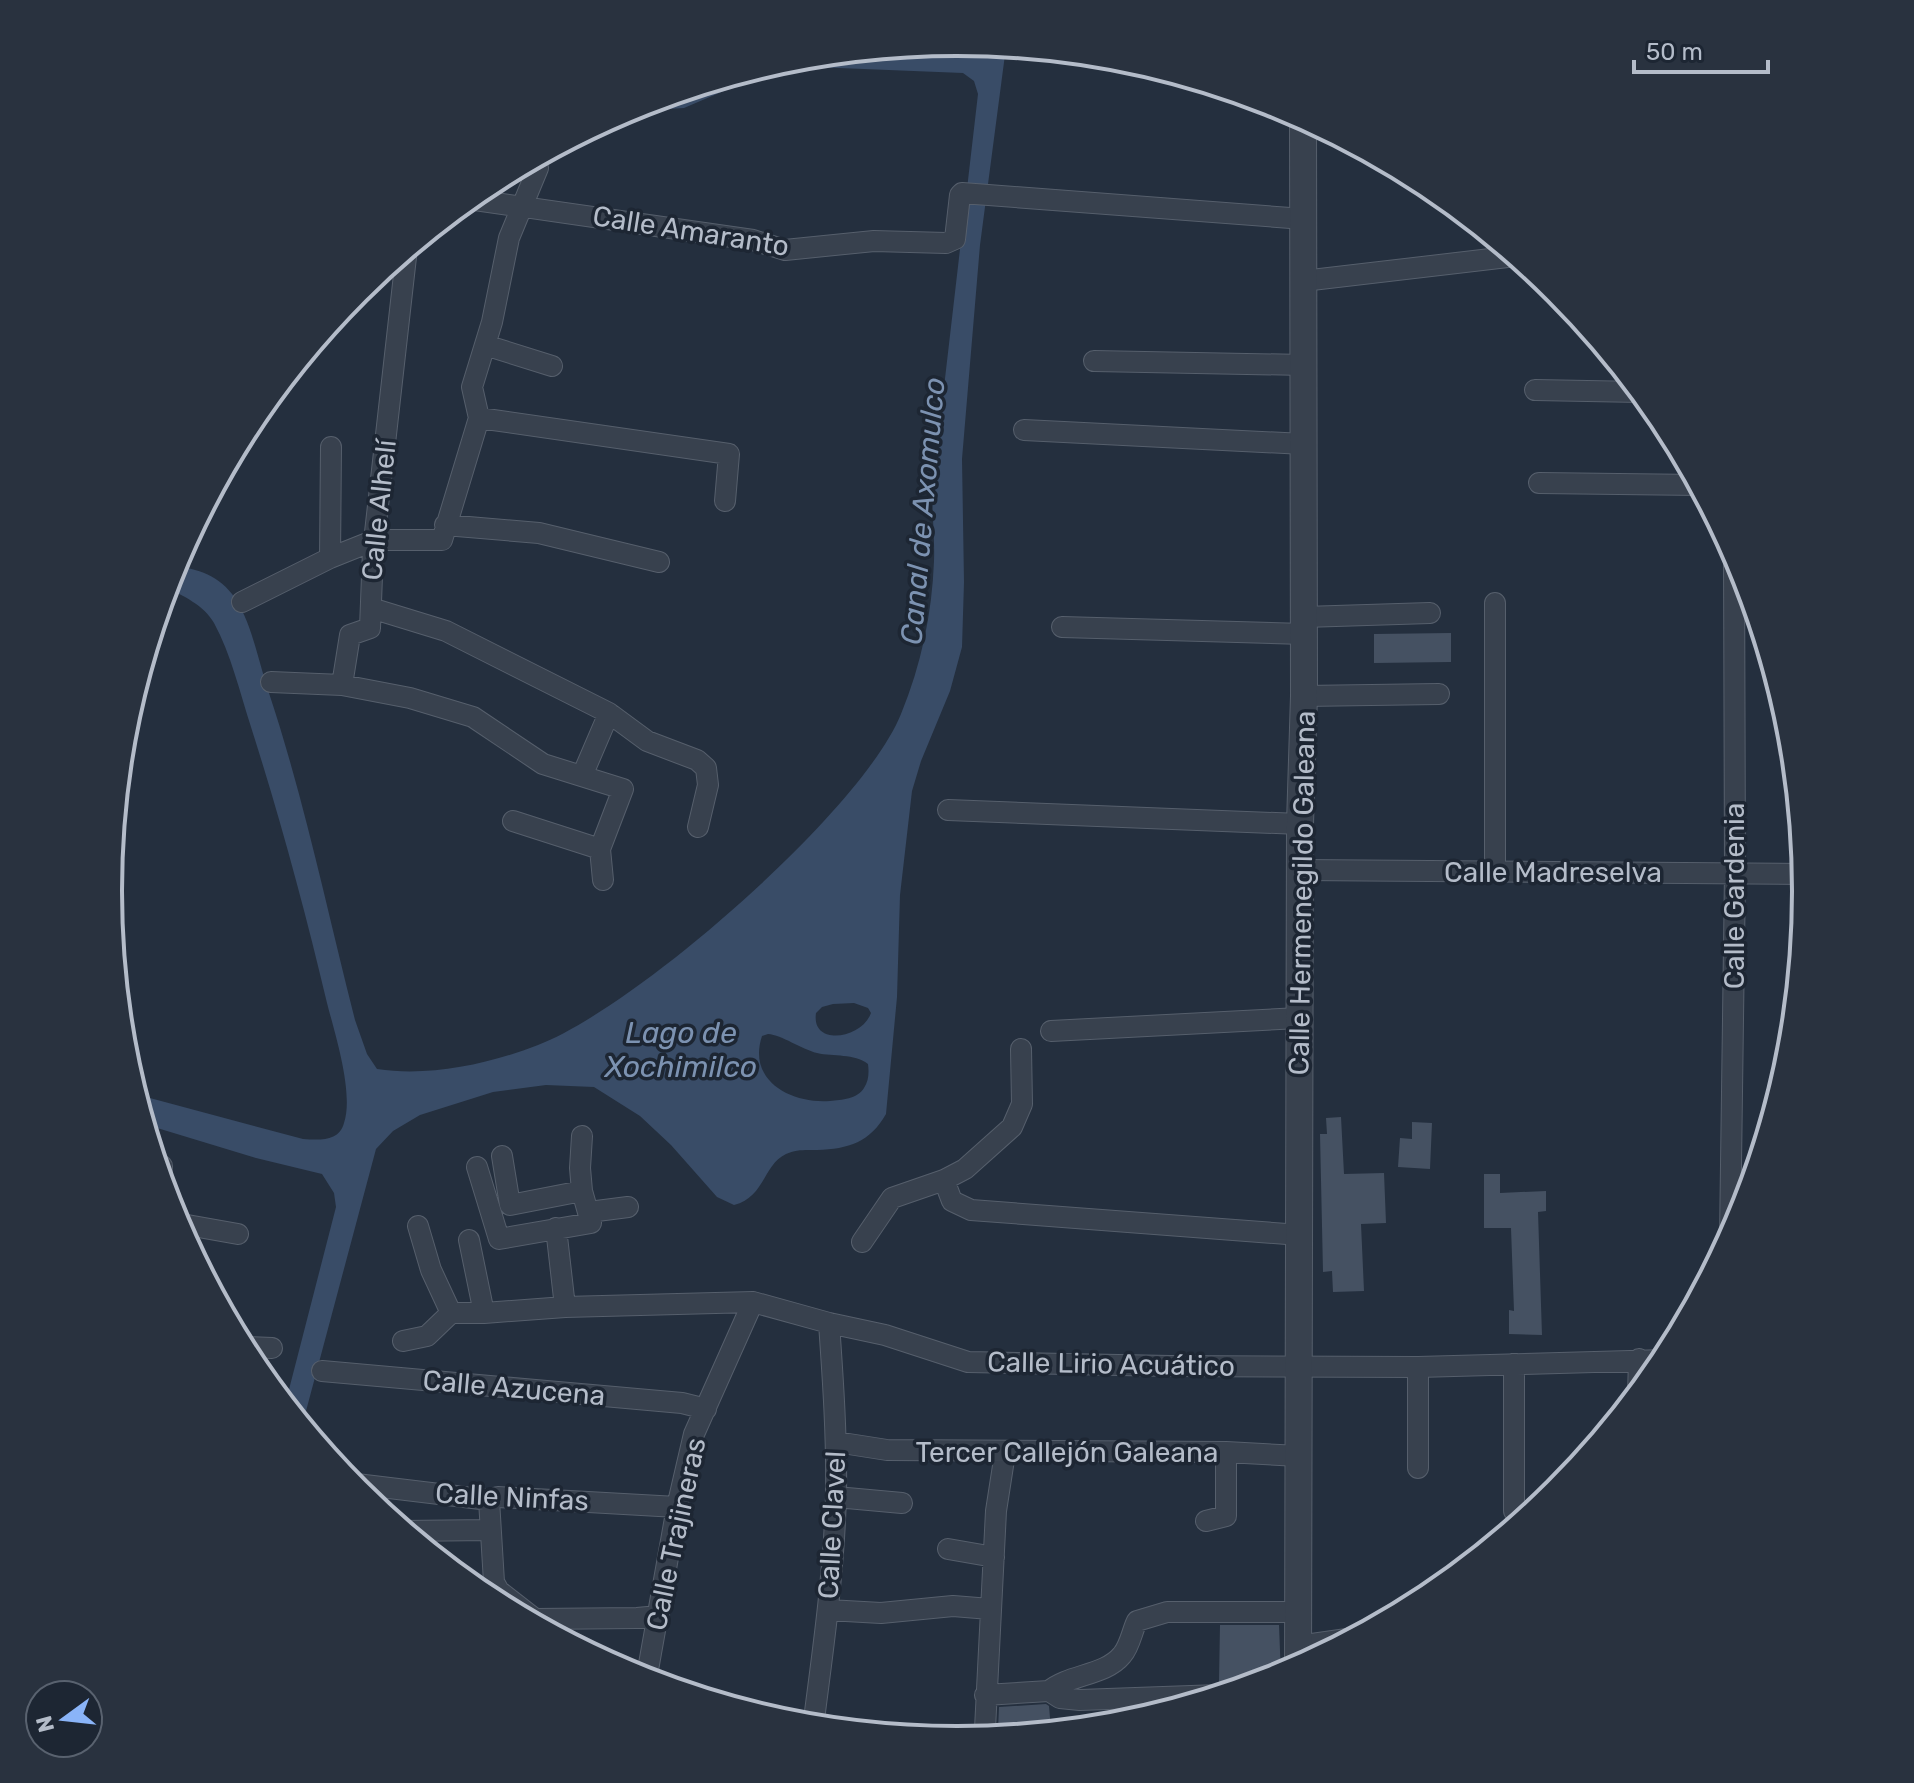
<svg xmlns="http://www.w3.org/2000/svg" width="1914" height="1783" font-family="Rubik,sans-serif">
<rect width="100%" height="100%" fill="#242f3e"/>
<path fill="#394c67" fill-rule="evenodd" d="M980 44 1006 47 980 245 962 459 964 582 962 647 950 691 921 761 912 791 900 895 897 997 886 1114C870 1142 849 1149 817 1150 807 1150 796 1149 786 1154 763 1165 765 1197 734 1205L717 1197 671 1145 640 1116 594 1087 546 1085 493 1092 420 1115 393 1131 376 1149 302 1426 285 1405 336 1207 334 1193 322 1174 256 1158 144 1124 135 1094 303 1139C319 1140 339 1142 344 1123 354 1093 335 1034 327 1003 305 910 280 818 251 727 240 693 231 654 214 623 204 605 183 596 166 587L172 566C198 568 220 576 235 598 252 624 258 660 268 690 304 798 327 910 355 1020L367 1054 377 1069C429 1077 489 1064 538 1045 635 1008 862 811 901 714 921 665 932 614 934 561 935 535 931 509 933 482L978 94 974 81 963 73 789 66 773 70 684 108 622 112 632 106 671 95H682L711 83 792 58 871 50 969 58 978 51ZM854 1003 868 1008 871 1013C862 1039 811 1047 816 1013L822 1007 833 1004ZM768 1034C782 1035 801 1049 817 1053 834 1057 854 1053 868 1064 869 1072 869 1081 864 1088 857 1099 842 1100 830 1101 791 1104 747 1081 762 1036Z"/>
<path fill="#455162" d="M1451 633V662L1374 663V634Z
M1341 1117 1344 1174 1384 1173 1386 1223 1361 1224 1364 1291 1333 1292 1332 1271 1323 1272 1320 1134H1327L1326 1118Z
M1412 1122 1432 1123 1430 1169 1398 1167 1400 1138 1412 1139Z
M1484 1174H1500V1193L1546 1191V1211L1538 1212 1542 1335 1509 1334V1310L1514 1311 1511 1228H1484Z
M1220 1625H1279L1281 1677 1246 1687 1230 1688 1219 1682Z
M1046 1704 1049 1706 1051 1730 1008 1736 1007 1730H998L999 1707Z"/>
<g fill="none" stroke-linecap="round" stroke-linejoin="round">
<defs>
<path id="minor" d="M468 199 753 240 785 250 874 241 946 243 955 239 960 195 962 193 1304 219
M1303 281 1516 256
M485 345 552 366
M1094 361 1304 365
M1535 390 1640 392
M479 418 729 454 725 501
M1024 430 1304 444
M1539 483 1698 485
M445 525 539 533 659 562
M330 558 331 447
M242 602 330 558 375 540H442L479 418 472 387 492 322 509 238 538 168
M1495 603V872
M371 608 446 631 609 713 647 741 697 760 706 768 708 785 698 827
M1304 617 1430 613
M1062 627 1304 634
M271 682 342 685 410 698 473 717 543 764 623 789 600 849 603 880
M342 685 350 635 370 628 373 550 406 257 400 255
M1304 696 1439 694
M582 776 609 713
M948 810 1300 824
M513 821 600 849
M1301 870 1805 874
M1051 1031 1299 1018
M502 1156 510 1205 582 1191
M477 1167 499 1239 591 1223 582 1191 580 1168 582 1136
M161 1180 162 1166
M944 1180 952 1201 971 1210 1300 1235
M589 1212 628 1207
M176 1223 238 1234
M418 1226 431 1270 451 1313
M556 1228 565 1307
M1730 1238 1735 873 1734 553
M469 1240 484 1313
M862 1242 892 1198 944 1180 965 1169 1012 1127 1022 1104 1021 1049
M236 1336 248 1347 272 1348
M403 1341 427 1336 451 1313H484L565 1307 753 1302 829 1323 885 1335 968 1362 1170 1366 1418 1367 1665 1360
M1514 1364V1511
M322 1371 682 1403 706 1409
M1638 1394 1639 1359
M836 1442 887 1450 1226 1452 1299 1456
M1418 1468V1367
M348 1483 489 1500 498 1497 677 1507
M836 1497 902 1503
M489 1500 494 1582 499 1591 535 1619 637 1618 659 1616
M1206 1521 1226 1516V1452
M403 1531 489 1530
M948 1549 994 1557
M828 1610 881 1613 953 1606 990 1609
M1298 1646 1354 1638
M646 1681 677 1507 694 1434 753 1302
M985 1695 1049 1691
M1219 1695 1080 1700 1060 1698 1049 1691C1069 1674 1105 1676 1122 1655 1130 1646 1132 1631 1137 1621L1167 1612H1299
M813 1727C823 1650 834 1573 836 1495 837 1438 833 1380 829 1323
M977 1739 985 1729 996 1511 1005 1453"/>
<path id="tertiary" d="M1298 1668 1300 824 1304 696 1303 118"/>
</defs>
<use href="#minor" stroke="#565f6c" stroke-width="22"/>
<use href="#tertiary" stroke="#565f6c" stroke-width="28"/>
<use href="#minor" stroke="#38414e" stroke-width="20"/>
<use href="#tertiary" stroke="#38414e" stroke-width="26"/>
</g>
<g text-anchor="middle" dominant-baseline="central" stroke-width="7" stroke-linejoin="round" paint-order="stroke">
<g font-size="28" fill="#b4bcc9" stroke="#1d2633">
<text transform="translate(691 231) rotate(9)">Calle Amaranto</text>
<text transform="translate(379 510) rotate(-84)">Calle Alhelí</text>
<text x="1553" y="872">Calle Madreselva</text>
<text transform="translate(1302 893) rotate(-89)">Calle Hermenegildo Galeana</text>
<text transform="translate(1734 896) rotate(-90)">Calle Gardenia</text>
<text transform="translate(1111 1364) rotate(1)">Calle Lirio Acuático</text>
<text transform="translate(514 1388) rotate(5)">Calle Azucena</text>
<text x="1067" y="1452">Tercer Callejón Galeana</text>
<text transform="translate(512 1497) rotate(3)">Calle Ninfas</text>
<text transform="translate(832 1525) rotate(-87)">Calle Clavel</text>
<text transform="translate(676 1534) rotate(-78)">Calle Trajineras</text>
</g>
<g font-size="30" font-style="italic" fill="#7c92b1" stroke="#1d2633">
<text transform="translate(923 511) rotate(-85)">Canal de Axomulco</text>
<text x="681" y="1033">Lago de<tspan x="681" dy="34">Xochimilco</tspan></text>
</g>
</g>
<path d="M0 0H1914V1783H0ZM122 891a835 835 0 1 1 1670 0a835 835 0 1 1-1670 0Z" fill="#29323f" fill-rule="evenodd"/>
<path fill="none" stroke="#b4bcc9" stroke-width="4" d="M122 891a835 835 0 1 1 1670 0a835 835 0 1 1-1670 0Z"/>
<g transform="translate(64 1719) rotate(255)"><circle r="38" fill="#1d2633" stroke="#59626f" stroke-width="2"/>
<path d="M0-6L14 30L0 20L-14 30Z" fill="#8ab4f8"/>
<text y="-12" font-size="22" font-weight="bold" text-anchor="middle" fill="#b4bcc9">N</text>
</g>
<path d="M1634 60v12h134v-12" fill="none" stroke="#b4bcc9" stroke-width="4"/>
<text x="1646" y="60" font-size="24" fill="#b4bcc9" stroke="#1d2633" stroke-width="6" paint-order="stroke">50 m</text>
</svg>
